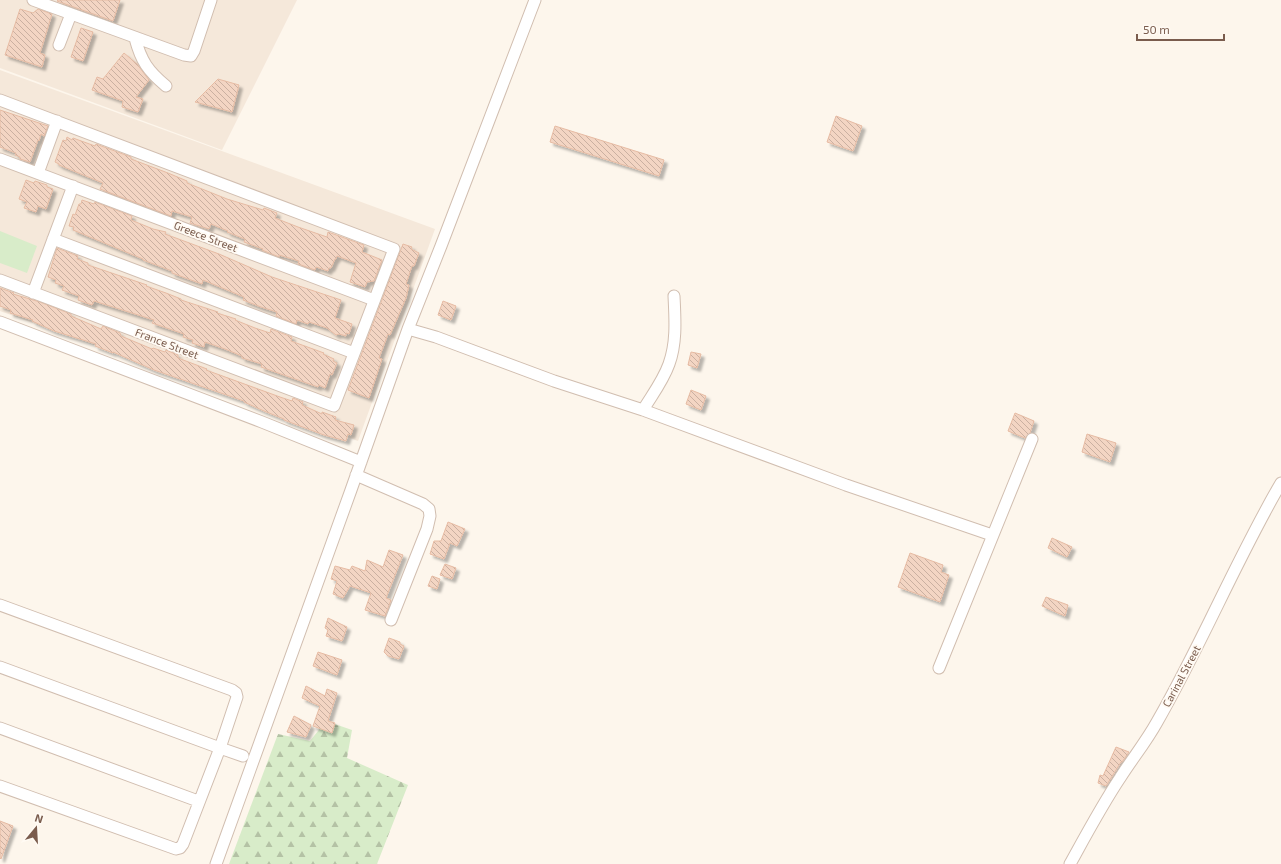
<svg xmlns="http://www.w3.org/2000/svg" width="1281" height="864" font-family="'Exo 2',sans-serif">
<defs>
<pattern id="forest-firs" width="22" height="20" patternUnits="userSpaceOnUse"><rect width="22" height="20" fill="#d8ecc9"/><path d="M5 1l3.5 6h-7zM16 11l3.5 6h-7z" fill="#b4c2a5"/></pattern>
<pattern id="building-back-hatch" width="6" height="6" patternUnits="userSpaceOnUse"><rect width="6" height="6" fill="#f3d5c3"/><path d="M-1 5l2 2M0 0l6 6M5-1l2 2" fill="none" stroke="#cab0a1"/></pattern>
<filter id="shadow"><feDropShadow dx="3.5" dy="3.5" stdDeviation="1" flood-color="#0004"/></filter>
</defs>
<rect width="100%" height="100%" fill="#fdf6ec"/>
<path fill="#f5e8da" d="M0 0H297L222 150 0 68Z
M0 70 435 229 358 441 0 311Z"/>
<path fill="url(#forest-firs)" d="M326 721 352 730 347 758 408 785 377 864H229L278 734 310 741Z"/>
<path fill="#d8ecc9" d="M0 231 37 246 27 273 0 263Z"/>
<path fill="url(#building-back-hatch)" stroke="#e6bba3" filter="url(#shadow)" d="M58 0H120L113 21 57 1Z
M20 9 33 13 38 9 52 14 40 53 45 55 42 67 5 55Z
M81 28 93 32 83 61 71 57Z
M124 53 137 64 149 80 136 97 143 99 138 112 122 107 123 101 92 90 97 77 103 79Z
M218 79 239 85 232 112 195 102Z
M0 110 48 126 44 136 41 134 39 141 38 140 30 162 20 159V157L15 155 16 153 0 147Z
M836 116 862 126 853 151 827 142Z
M555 126 664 160 659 176 550 142Z
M67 137 72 140 73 138 95 146 96 144 131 157V159L168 173 187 181V183L227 199 263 210 264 208 277 213 275 218 298 227 327 237 328 232 364 245 362 252 382 260 374 281 367 282 365 287 350 282 356 263 337 256 336 259H335L331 268H329L328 271 316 267 315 270 298 264 299 261 279 255V257L262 250 263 249 244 242 245 239 227 232 228 231 211 224 209 229 190 223 192 217 172 211 171 216 100 189 103 183 59 165V164L55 162 63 140 66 141Z
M26 180 34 183 35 181 47 185V187L53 189 46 209 38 206 36 212 24 208 27 202 19 199Z
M82 200 94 204 95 202 132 216 131 220 153 229 166 232 165 234 219 254 272 277 341 300 335 318 352 324 349 334 346 333V336L339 334 336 335 327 328 309 322 308 324 297 320 296 324 276 316 277 312 261 307 243 300 244 297 203 280 202 284 172 273V271L143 260V259L73 230 74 227 69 226 73 214 75 215 79 204H81Z
M403 244 412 247 411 249 419 253 414 266H412L406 284 409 285 406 298 390 335 388 334 379 358 382 359 369 398 348 390Z
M57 248 78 256 77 259 88 263V265L147 285 146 286 166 293 181 299V300L218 312 217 313 236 319 235 320 255 328 270 333 271 329 292 337 291 341 324 353 323 354 334 359 333 361 337 363 332 375 330 374 325 388 319 385 318 387 261 367 262 364 242 358V356L225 349 205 342 204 347 192 343 193 340 183 337 184 334 152 323 154 320 94 301 92 305 78 300 79 296 62 290 64 286 55 283 56 280 48 277Z
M0 288 14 293 13 294 40 302 71 314V316L101 329 103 326 120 333 121 336 152 349 153 348 165 352 166 350 178 355V358L207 369 206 370 280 397 292 401 293 398 303 402 302 405 322 414V412L336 417 335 420 354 425 351 435 348 434 346 441 324 435 284 420V419L264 411 244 402V401L154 370 113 352V353L95 346 96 344 54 331 32 321 33 320 10 313 11 310 0 306Z
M443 301 456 306 451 320 438 315Z
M691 352 701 354 697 368 688 365Z
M691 390 706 396 701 410 686 404Z
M1015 413 1034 421 1030 433 1025 438 1008 431Z
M1087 434 1116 443 1110 462 1082 452Z
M448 522 465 529 457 546 450 543 444 559 430 554 434 541H441Z
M1052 538 1072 547 1067 557 1048 548Z
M389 550 403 555 386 598 391 600 385 616 365 610 371 593 350 586 343 598 333 594 337 581 331 579 335 566 350 570 352 566 365 571 367 560 383 567Z
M910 553 943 565 941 572 949 575 940 602 898 587Z
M445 564 456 568 452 579 440 575Z
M432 576 440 579 437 589 428 586Z
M1046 597 1068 605 1065 616 1042 606Z
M328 618 347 627 342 641 326 636 328 630 325 628Z
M389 638 400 642V644L404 646 399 659 388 656 384 652Z
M318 652 342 660 337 675 313 666Z
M306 686 325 696 327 689 337 693 328 721 335 723 332 733 313 726 320 706 302 698Z
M294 716 311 725 306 737 287 732Z
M1116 747 1129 752 1122 762H1121L1106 786 1098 783 1100 775 1103 776Z
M0 821 13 826 1 859 0 858Z"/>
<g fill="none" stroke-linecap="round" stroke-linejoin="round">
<defs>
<path id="minor" d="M33 0 184 55 191 56 194 51 211 0
M135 38C141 61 148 71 166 86
M59 45 71 14
M0 100 394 249 334 406 0 280
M0 159 374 300
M38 173 57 121
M53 239 354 353
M33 293 73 186
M0 322 262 422 361 462
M408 329 436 337 554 381 643 410 846 485 992 535
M643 410C652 395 663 381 669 364 677 342 675 318 674 296
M356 475 423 504 429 509 430 516 427 529 391 620
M0 605 232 690 236 693 237 697 220 748 183 844 180 848 176 849 0 786
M0 667 220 748 243 756
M939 668 1032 439
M0 728 198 801
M216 864 351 490 408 329 441 246 535 0
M1070 864C1086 835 1102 805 1120 778 1132 759 1146 742 1157 722 1202 644 1236 560 1281 483"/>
</defs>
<use href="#minor" stroke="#d1beb0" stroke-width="13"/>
<use href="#minor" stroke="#fff" stroke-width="11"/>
</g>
<g text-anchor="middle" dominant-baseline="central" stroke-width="3.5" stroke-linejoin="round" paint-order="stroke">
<g font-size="11" fill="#7a5c4d" stroke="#fffaf3">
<text transform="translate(206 236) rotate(21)">Greece Street</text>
<text transform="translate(167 343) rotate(21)">France Street</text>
<text transform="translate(1181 676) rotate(-62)">Carinal Street</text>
</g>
</g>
<g transform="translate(36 828) rotate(18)" stroke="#fffaf3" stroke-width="3" paint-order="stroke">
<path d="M0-3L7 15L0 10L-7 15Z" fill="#7a5c4d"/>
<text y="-6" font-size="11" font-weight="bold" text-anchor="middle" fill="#7a5c4d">N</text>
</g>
<path d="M1137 34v6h87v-6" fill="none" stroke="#7a5c4d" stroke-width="2"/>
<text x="1143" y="34" font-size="12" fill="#7a5c4d" stroke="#fffaf3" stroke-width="3" paint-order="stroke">50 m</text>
</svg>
